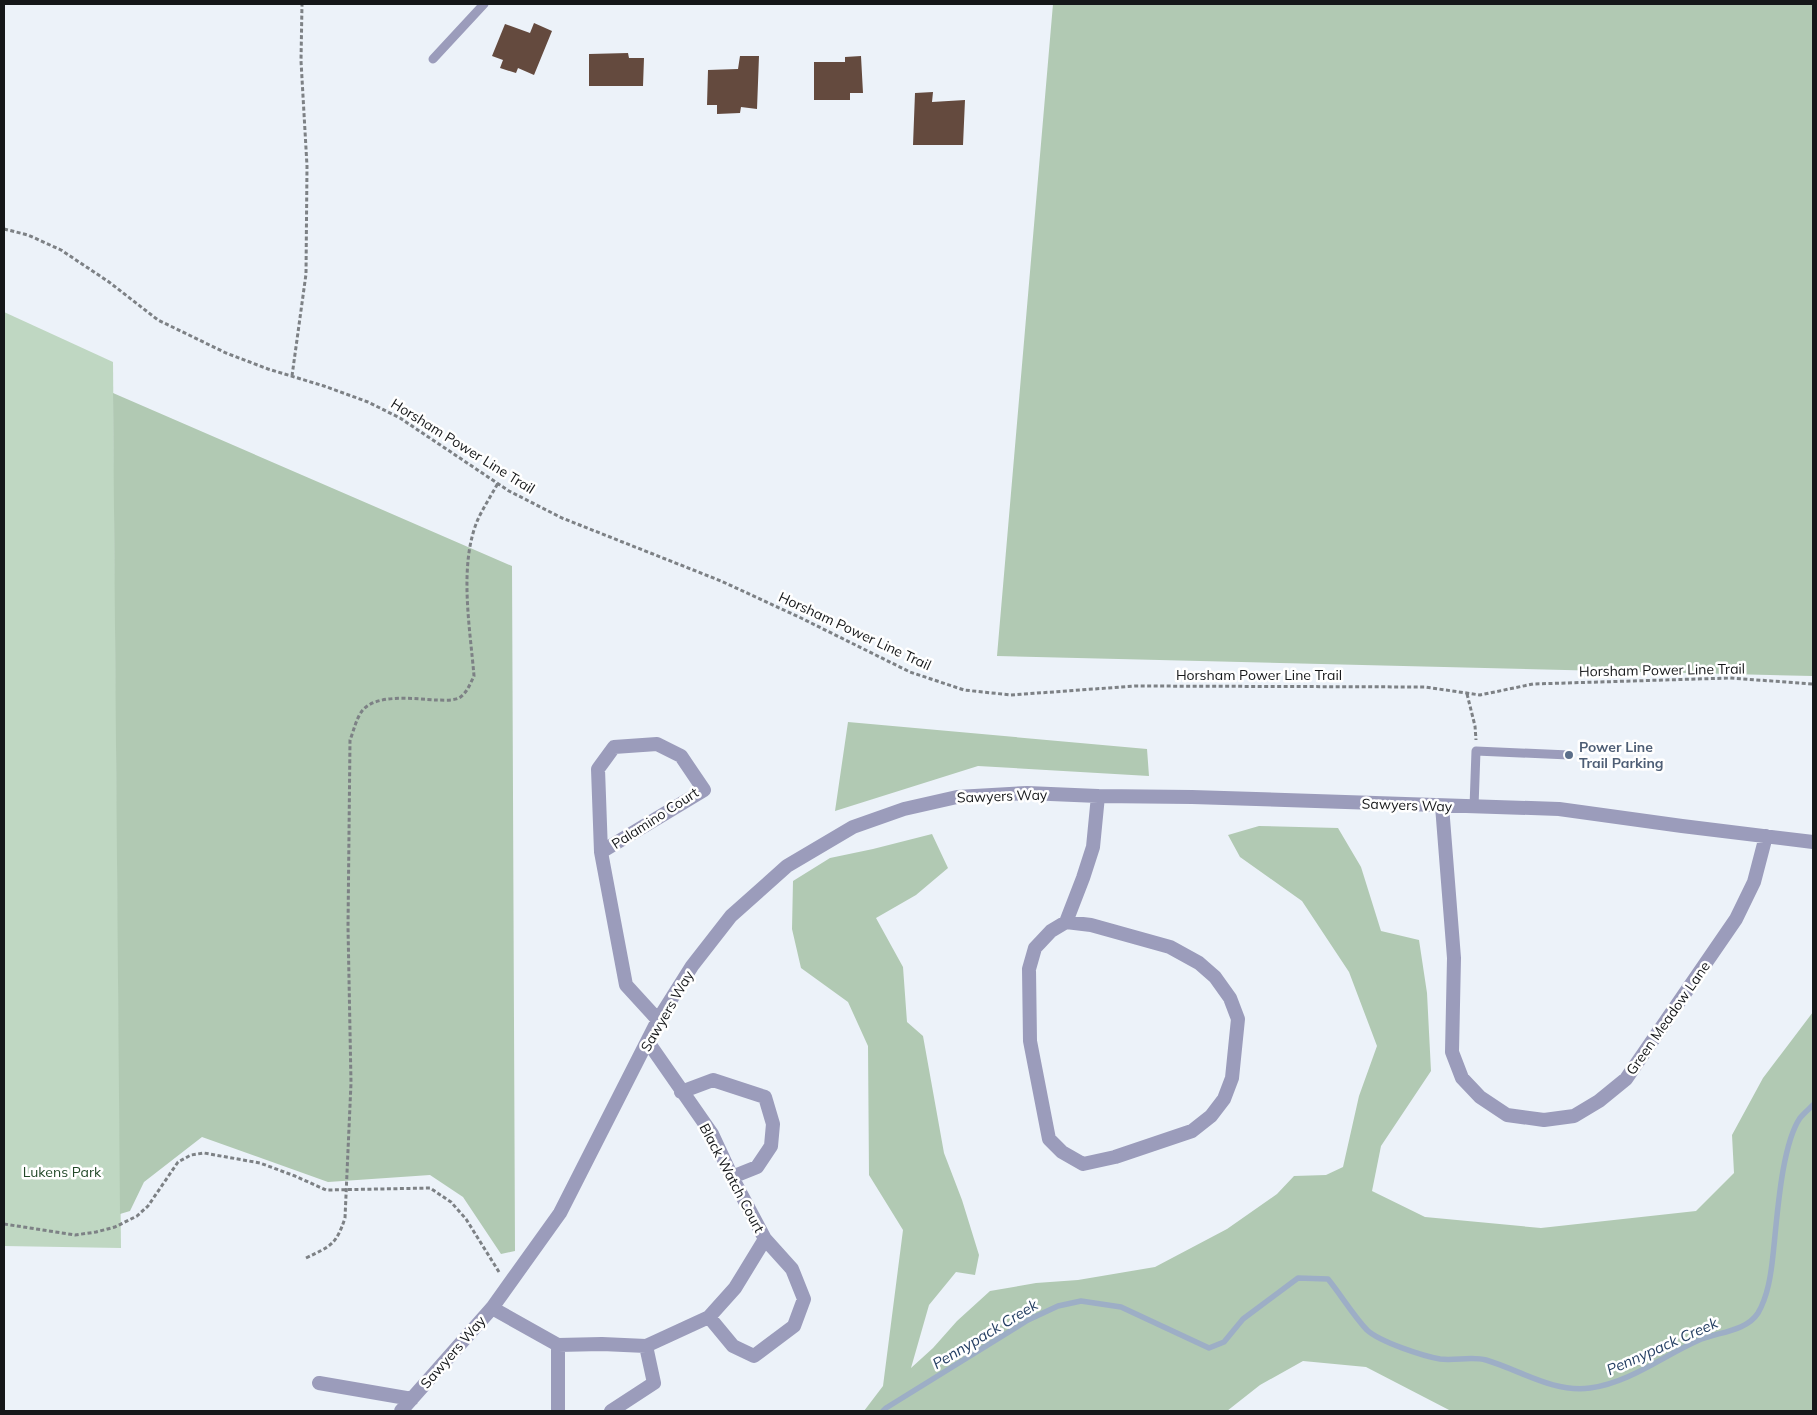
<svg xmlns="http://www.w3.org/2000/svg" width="1817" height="1415" font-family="Mulish,sans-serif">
<rect width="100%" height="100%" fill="#ecf2f9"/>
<path fill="#bfd7c2" d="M4 312 113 362 121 1248 4 1246Z"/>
<path fill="#b1c9b3" d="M1053 4H1813V676L997 656Z
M113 393 512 566 515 1251 501 1254 463 1197 430 1175 328 1182 202 1137 144 1182 130 1211 120 1214Z
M848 722 1147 749 1149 776 978 766 835 811Z
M1259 826 1338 828 1361 867 1381 931 1419 940 1427 993 1431 1071 1381 1146 1372 1191 1425 1217 1541 1228 1696 1211 1734 1173 1732 1135 1763 1078 1813 1012V1411H1451L1366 1367 1303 1361 1260 1385 1227 1411H864L883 1386 903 1230 869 1175 868 1046 848 1002 801 968 792 929 793 881 830 858 873 849 932 834 948 868 916 895 876 918 903 967 907 1022 923 1036 944 1153 962 1200 979 1255 975 1275 956 1272 929 1305 911 1368 933 1348 957 1321 990 1291 1036 1283 1078 1280 1155 1267 1227 1229 1277 1194 1294 1176 1326 1175 1343 1167 1359 1096 1377 1046 1349 972 1302 901 1240 857 1228 835Z"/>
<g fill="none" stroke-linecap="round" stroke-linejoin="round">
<path stroke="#9daec6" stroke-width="5.5" d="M883 1411 886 1408 1028 1320 1058 1306 1081 1301 1121 1307 1209 1348 1224 1342 1243 1319 1298 1278 1328 1279C1341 1295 1353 1315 1367 1330 1380 1342 1423 1356 1440 1359 1455 1361 1472 1356 1486 1360 1520 1370 1553 1393 1590 1388 1629 1383 1663 1356 1697 1341 1716 1332 1746 1332 1758 1313 1768 1296 1771 1274 1773 1255 1777 1220 1781 1146 1800 1118 1804 1113 1809 1109 1813 1105"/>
</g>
<path fill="#644a3e" d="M534 23 552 31 534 75 518 68 516 73 500 68 503 60 492 56 505 24 530 33Z
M628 53 629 58H644L643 86H589V54Z
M740 56H759L757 109 741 107 740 113 717 114V105H707L708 70 738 69Z
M861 56 863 93H850V100H814V62H845V57Z
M933 92 932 102 965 100 963 145H913L915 93Z"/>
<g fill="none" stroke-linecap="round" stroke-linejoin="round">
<path stroke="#7d8185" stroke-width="3" stroke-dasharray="4 2.5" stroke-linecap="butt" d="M4 229 28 235 61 250 109 282 158 320 226 353 268 369 324 386 368 402 400 418 509 491 562 518 721 581 799 617 910 672 964 690 1011 695 1135 686 1425 687 1480 695 1533 684 1730 678 1813 684
M292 376 306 274 307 166 301 61 302 4
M1467 694 1475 726 1476 740
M4 1224 75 1235 96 1232 115 1227 137 1216 148 1206 178 1162 191 1155 204 1153 260 1163 295 1176 326 1190 430 1188 451 1202 466 1219 499 1272
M306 1258C331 1246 336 1245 345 1218L351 1083 348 927 350 740C354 730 356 719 362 711 376 693 415 699 436 700 443 700 452 701 459 698 467 693 470 684 474 676 470 627 458 562 479 517 485 505 492 494 498 483"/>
<path stroke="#9b9cbb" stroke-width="9" d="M433 59 484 4
M1474 807 1476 751 1569 755"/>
<path stroke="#9b9cbb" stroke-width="14" d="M1442 806 1454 958 1452 1052 1462 1078 1480 1097 1507 1115 1544 1120 1574 1116 1599 1101 1626 1079 1736 919 1754 882 1766 836
M601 852 704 790 681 756 657 744 614 747 598 769 601 852 626 985 658 1020
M1066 922 1091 925 1170 947 1199 963 1215 977 1230 998 1238 1019 1232 1078 1224 1099 1211 1116 1192 1131 1115 1157 1083 1164 1062 1152 1049 1139 1030 1041 1029 969 1035 948 1051 931Z
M1066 922 1083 878 1093 847 1098 796
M648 1042 712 1134 732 1177 765 1239 792 1269 804 1299 794 1326 754 1356 733 1346 709 1317
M681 1092 713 1080 765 1097 773 1124 771 1146 757 1167 732 1177
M492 1308 558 1345 602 1344 646 1346 709 1317 735 1288 765 1239
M558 1345V1411
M319 1383 412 1399
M401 1411 492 1308 560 1213 658 1020 692 966 731 916 787 866 853 827 904 809 957 797 1027 793 1098 796 1192 797 1559 809 1682 826 1813 842
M611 1411 654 1383 646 1346"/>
</g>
<circle fill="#5c6f8a" stroke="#fff" stroke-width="2" cx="1569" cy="755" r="5"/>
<g text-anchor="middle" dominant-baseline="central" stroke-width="5" stroke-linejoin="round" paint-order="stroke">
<g font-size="14" fill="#151719" stroke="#fff">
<text transform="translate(463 446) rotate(32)">Horsham Power Line Trail</text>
<text transform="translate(855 631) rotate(25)">Horsham Power Line Trail</text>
<text transform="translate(1662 670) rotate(-1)">Horsham Power Line Trail</text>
<text x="1259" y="675">Horsham Power Line Trail</text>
<text transform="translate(1002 796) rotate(-2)">Sawyers Way</text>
<text transform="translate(1407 805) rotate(2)">Sawyers Way</text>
<text transform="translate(655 818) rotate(-33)">Palamino Court</text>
<text transform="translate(667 1011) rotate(-60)">Sawyers Way</text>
<text transform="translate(1668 1018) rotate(-55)">Green Meadow Lane</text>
<text transform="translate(732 1178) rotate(62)">Black Watch Court</text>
<text transform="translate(453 1352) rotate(-49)">Sawyers Way</text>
</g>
<g font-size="14" font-weight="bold" fill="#4e5e75" stroke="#fff" text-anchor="start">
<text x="1579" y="747">Power Line<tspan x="1579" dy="16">Trail Parking</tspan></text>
</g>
<g font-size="14" fill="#224929" stroke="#fff">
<text x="62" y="1172">Lukens Park</text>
</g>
<g font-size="15" font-style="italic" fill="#264064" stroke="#fff">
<text transform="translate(985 1334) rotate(-31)">Pennypack Creek</text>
<text transform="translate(1662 1346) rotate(-24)">Pennypack Creek</text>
</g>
</g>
<rect width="1817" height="1415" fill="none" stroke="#151719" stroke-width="10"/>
</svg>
